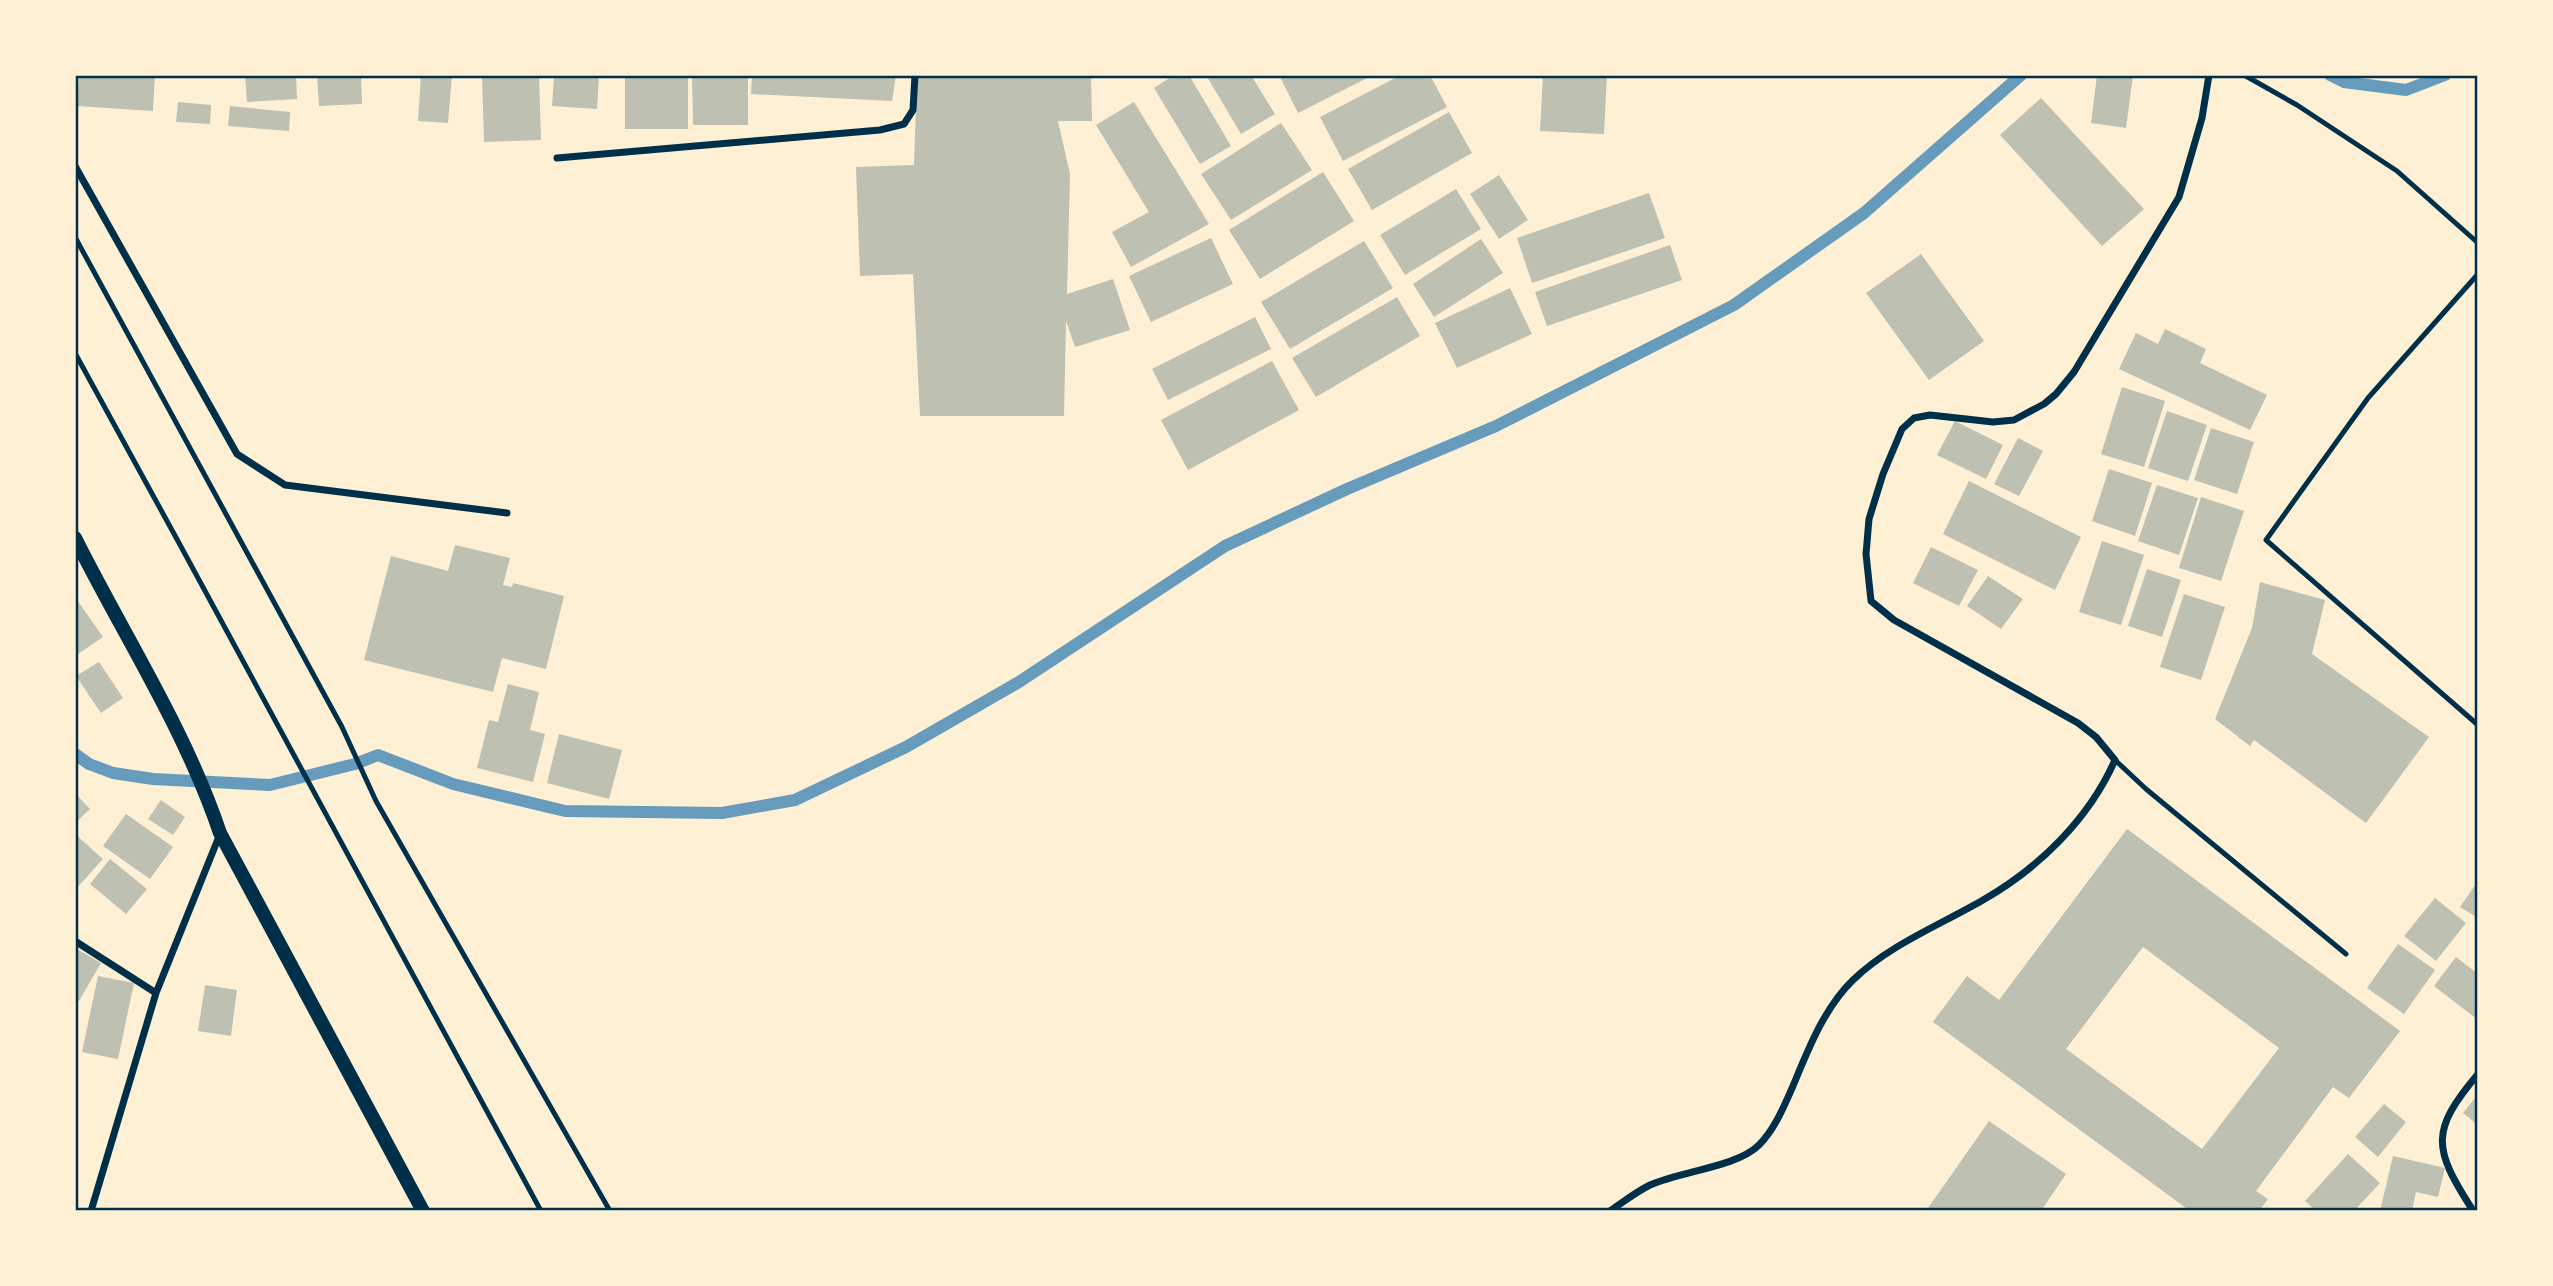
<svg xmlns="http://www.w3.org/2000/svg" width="2553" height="1286" font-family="Arial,sans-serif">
<rect width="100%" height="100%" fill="#fdf0d5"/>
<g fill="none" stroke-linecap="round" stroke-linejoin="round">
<path stroke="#669bbc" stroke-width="12" d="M2330 75 2344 82 2406 90 2445 75
M75 754 89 764 113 773 153 779 270 785 355 764 378 755 453 784 565 811 722 813 795 800 906 747 1019 682 1225 546 1347 489 1496 426 1734 305 1864 213 2021 75"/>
</g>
<path fill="#bec0b2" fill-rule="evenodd" d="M79 75H155L153 111 77 106Z
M245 75H296L297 99 247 102Z
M317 75H361L362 104 319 106Z
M421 75H452L448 123 418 121Z
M482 75H539L541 140 484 142Z
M554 75H599L597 109 552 106Z
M625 75H688V129H625Z
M692 75H748V125H693Z
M752 75H896L892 101 751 94Z
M917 75H1091L1092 121H1058L1070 174 1067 294 1113 279 1130 330 1075 347 1066 321 1064 416H920L913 274 860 276 856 167 914 165Z
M1174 75H1189L1231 146 1200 164 1154 88Z
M1206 75H1251L1275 114 1241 134Z
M1279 75H1373L1298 113Z
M1401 75H1430L1447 107 1343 161 1320 117Z
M1543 75H1607L1604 134 1540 131Z
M2097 75H2133L2126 128 2091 123Z
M2041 98 2144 209 2102 246 2000 135Z
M178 102 211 105 210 124 176 122Z
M1134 102 1209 224 1131 267 1112 232 1149 212 1096 125Z
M230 106 290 112 289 131 228 126Z
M1449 112 1472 153 1372 210 1348 169Z
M1281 123 1312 170 1231 220 1201 174Z
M1323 172 1354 221 1260 279 1229 230Z
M1499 175 1528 220 1499 239 1470 194Z
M1456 189 1481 229 1405 275 1380 235Z
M1649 193 1665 238 1532 283 1517 238Z
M1211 238 1233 284 1151 322 1129 276Z
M1481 239 1503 273 1434 317 1413 284Z
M1364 241 1393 288 1290 349 1261 302Z
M1670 245 1682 280 1547 326 1535 292Z
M1921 254 1984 341 1929 380 1866 293Z
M1510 288 1532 334 1457 368 1435 323Z
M1397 297 1420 336 1316 397 1292 358Z
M1255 317 1271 349 1168 400 1152 369Z
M2165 329 2206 349 2200 363 2267 395 2250 430 2119 369 2136 333 2158 344Z
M1272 361 1299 410 1188 470 1161 420Z
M2122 387 2165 401 2144 467 2101 454Z
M2167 411 2207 425 2188 481 2148 468Z
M1955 421 2003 445 1986 479 1937 455Z
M2211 428 2254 442 2237 494 2194 480Z
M2018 438 2043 451 2019 496 1994 484Z
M2109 469 2152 483 2135 536 2092 521Z
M1969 481 2081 537 2055 590 1943 534Z
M2157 485 2198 498 2179 555 2138 541Z
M2201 497 2244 511 2221 581 2179 568Z
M2102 541 2144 555 2121 625 2079 612Z
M455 545 510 558 503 585 512 587 513 583 564 596 546 669 502 658 493 692 364 660 391 556 448 571Z
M1931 547 1978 570 1959 606 1913 583Z
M2147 569 2181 580 2162 637 2128 626Z
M1988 576 2023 599 2001 629 1967 606Z
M2260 582 2325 600 2312 654 2429 737 2366 823 2254 740 2250 746 2215 719 2252 628Z
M2184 594 2225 607 2201 680 2160 667Z
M75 597 103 637 75 656Z
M99 662 123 698 101 713 76 676Z
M508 684 539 692 530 730 545 734 533 782 477 768 489 720 498 722Z
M559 734 622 750 609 799 547 783Z
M75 793 90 809 75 823Z
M161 800 185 817 173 835 148 819Z
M126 814 173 847 150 879 103 846Z
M2127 829 2400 1031 2349 1098 2333 1087 2256 1191 2268 1199 2259 1211H2190L1933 1022 1967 976 1999 1000ZM2143 947 2279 1048 2202 1149 2066 1049Z
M75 834 103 859 75 890Z
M110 859 147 889 126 914 90 884Z
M2476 884 2478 886V918L2460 907Z
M2435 898 2466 923 2436 961 2404 936Z
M2398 944 2435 970 2404 1014 2367 988Z
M75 948 101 963 79 1001 75 999Z
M2456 957 2478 974V1020L2434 986Z
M98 976 134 983 118 1059 82 1052Z
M205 985 237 990 231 1036 198 1031Z
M2478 1094V1125L2463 1113Z
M2384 1104 2406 1122 2378 1157 2355 1137Z
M1989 1121 2066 1174 2041 1211H1926Z
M2348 1154 2380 1183 2354 1211H2316L2305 1201Z
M2393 1156 2445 1168 2438 1197 2416 1192 2412 1211H2380Z"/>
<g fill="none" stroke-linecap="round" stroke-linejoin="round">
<path stroke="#003049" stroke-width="5" d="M2244 75 2297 105 2397 171 2478 243
M75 237 342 727 376 801 610 1211
M2478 274 2368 398 2266 540 2478 725
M75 353C232 638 385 925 541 1211
M2115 760 2146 789 2346 954"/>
<path stroke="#003049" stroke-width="7" d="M557 158 880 130 904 124 913 110 915 75
M75 166 237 454 285 485 507 513
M75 941 156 993
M2472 1209C2433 1148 2430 1131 2478 1074
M91 1211 156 993 220 834
M1610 1211C1623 1202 1636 1192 1650 1185 1681 1171 1737 1167 1759 1145 1775 1129 1784 1106 1793 1086 1808 1050 1824 1008 1853 980 1889 945 1940 925 1983 900 2039 868 2089 819 2115 760L2096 737 2078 723 1894 620 1871 601 1866 554 1869 519 1883 474 1902 429 1914 418 1930 415 1993 422 2014 420 2044 404 2056 394 2074 372 2179 197 2202 118 2209 75"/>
<path stroke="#003049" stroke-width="14" d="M75 538C124 636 185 729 220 833L423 1211"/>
</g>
<rect width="2553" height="1286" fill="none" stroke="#fdf0d5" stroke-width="154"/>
<rect x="77" y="77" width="2399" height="1132" fill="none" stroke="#003049" stroke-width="2.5"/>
</svg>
